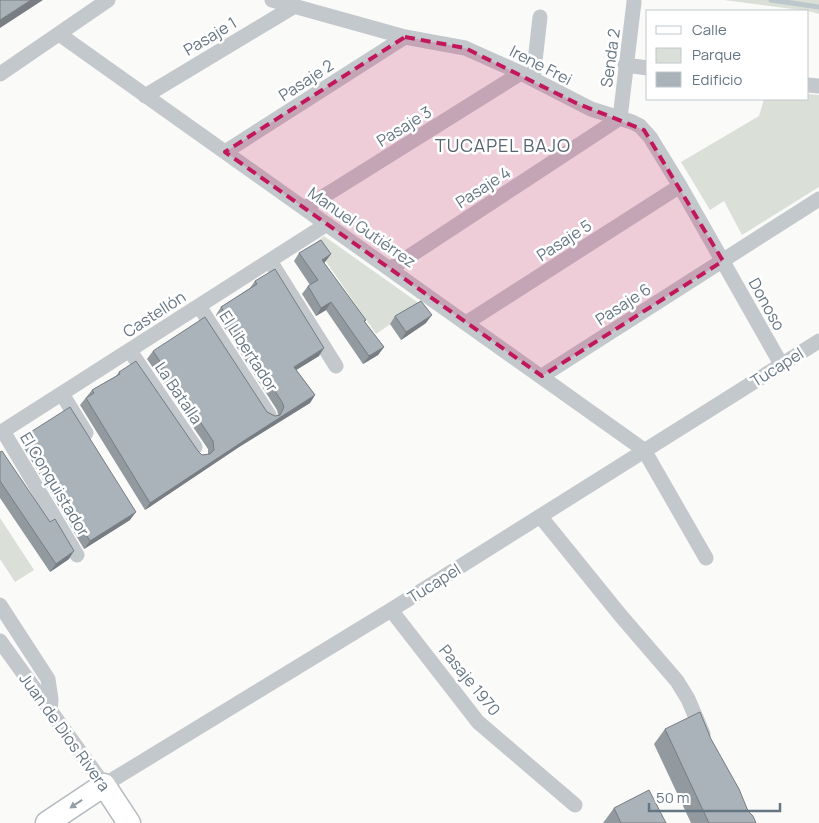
<svg xmlns="http://www.w3.org/2000/svg" width="819" height="823" font-family="Manrope,sans-serif">
<rect width="100%" height="100%" fill="#fafaf8"/>
<path fill="#dadfd7" d="M724 0H819V14L808 11Z
M808 94 819 95V187L742 235 724 201 710 210 681 162 759 116 764 99H808Z
M324 236 420 304 376 334 314 244Z
M0 518 34 570 15 582 0 559Z"/>
<g fill="none" stroke-linecap="round" stroke-linejoin="round">
<path stroke="#bbc7cb" stroke-width="5" d="M771 0 819 7"/>
<defs>
<path id="secondary" d="M47 823 104 785 129 823"/>
</defs>
<use href="#secondary" stroke="#b3babf" stroke-width="25"/>
<path stroke="#c3c8cc" stroke-width="15" d="M272 0 405 37 465 48 521 73 591 109 632 122 640 126 650 137 680 186 781 364
M59 34 644 450 706 558
M625 65 648 68
M0 74 108 0
M533 79 540 17
M808 85 819 86
M145 96 293 7
M225 152 405 37
M305 208 521 73
M270 261 336 366
M390 269 620 118 634 2
M199 306 269 415
M466 323 680 186
M130 351 195 447
M542 376 819 199
M62 394 86 433
M3 431 77 555
M0 433 327 224
M540 516 621 616 677 681 688 699 703 734
M0 605 48 679 51 699 50 710
M391 610 478 722 575 805
M0 641 104 785 391 610 819 341"/>
<use href="#secondary" stroke="#fff" stroke-width="22"/>
</g>
<path fill="#929a9f" d="M299 253 331 254 324 263 366 320 365 322 384 347 378 355 363 364 326 310 316 316 302 294 308 286 310 285 294 261Z
M255 281 319 356 296 370 315 395 310 403 239 447 145 510 80 405 92 390 116 376 119 372 202 455 208 454V449L147 359 153 351 275 416 278 415 277 410 216 315 221 307 250 288Z
M395 316 426 323 401 340 390 324Z
M26 435 130 520 84 549 21 443Z
M0 452 69 559 50 572 0 498Z
M665 729 711 739 748 811 756 823H691L654 744Z
M614 808 666 823H603Z"/>
<path fill="#777d82" d="M31 0H43L0 28V20Z
M331 254 325 262 316 268 322 260Z
M331 302 326 310 316 316 321 308Z
M432 315 426 323 401 340 406 332Z
M384 347 378 355 363 364 369 356Z
M324 348 319 356 288 375 294 367Z
M315 395 310 403 239 447 145 510 150 503 245 440Z
M136 512 130 520 84 549 90 541Z
M74 551 69 559 50 572 56 564Z"/>
<path fill="#aab3b9" stroke="#777d82" d="M0 0H31L0 20Z
M321 240 331 254 322 260 366 320 364 321 384 347 369 356 331 302 321 308 308 286 318 280 299 253Z
M275 269 324 348 294 367 315 395 245 440 150 503 86 398 94 393 92 390 120 374 119 372 136 361 198 451 202 455 210 454 214 450 213 441 153 351 205 317 267 412 275 416 280 415 284 407 282 402 221 307 257 284 255 281Z
M421 301 432 315 406 332 395 316Z
M70 407 136 512 90 541 26 435Z
M2 451 50 522 55 519 74 551 56 564 0 481V452Z
M700 712 711 739 739 789 748 811 753 816 756 823H709L665 729Z
M649 790 666 823H621L614 808Z"/>
<defs><path id="oneway-solid" d="M-6-.8H1V-3.2L6.5 0L1 3.2V.8H-6Z" transform="scale(1.25)"/></defs>
<use fill="#939fa8" href="#oneway-solid" transform="translate(76 804) rotate(146)"/>
<path fill="#c2185b" fill-opacity="0.2" stroke="#c2185b" stroke-width="4" stroke-dasharray="10 6" stroke-linejoin="round" d="M405 37 465 48 576 103 644 130 723 261 542 376 225 152Z"/>
<g text-anchor="middle" dominant-baseline="central" stroke-width="5" stroke-linejoin="round" paint-order="stroke">
<g font-size="16" fill="#657683" stroke="#fff">
<text transform="translate(210 36) rotate(-31)">Pasaje 1</text>
<text transform="translate(610 58) rotate(-82)">Senda 2</text>
<text transform="translate(541 65) rotate(27)">Irene Frei</text>
<text transform="translate(306 80) rotate(-33)">Pasaje 2</text>
<text transform="translate(404 126) rotate(-32)">Pasaje 3</text>
<text transform="translate(483 187) rotate(-33)">Pasaje 4</text>
<text transform="translate(362 227) rotate(35)">Manuel Gutiérrez</text>
<text transform="translate(564 240) rotate(-33)">Pasaje 5</text>
<text transform="translate(623 304) rotate(-33)">Pasaje 6</text>
<text transform="translate(767 304) rotate(61)">Donoso</text>
<text transform="translate(154 314) rotate(-33)">Castellón</text>
<text transform="translate(249 351) rotate(57)">El Libertador</text>
<text transform="translate(777 367) rotate(-32)">Tucapel</text>
<text transform="translate(179 393) rotate(56)">La Batalla</text>
<text transform="translate(55 484) rotate(59)">El Conquistador</text>
<text transform="translate(434 583) rotate(-32)">Tucapel</text>
<text transform="translate(470 680) rotate(51)">Pasaje 1970</text>
<text transform="translate(65 732) rotate(54)">Juan de Dios Rivera</text>
</g>
<g font-size="18" letter-spacing="1" fill="#57646e" stroke="#fff">
<text x="503" y="145">TUCAPEL BAJO</text>
</g>
</g>
<rect x="646" y="10" width="162" height="90" fill="#ffffff" stroke="#c1c8cd"/>
<rect x="656" y="26" width="25" height="8" fill="#ffffff" stroke="#c1c8cd"/>
<text x="692" y="35" font-size="15" fill="#657683">Calle</text>
<rect x="656" y="48" width="25" height="15" fill="#dadfd7" stroke="#c1c8cd"/>
<text x="692" y="60" font-size="15" fill="#657683">Parque</text>
<rect x="656" y="72" width="25" height="15" fill="#aab3b9" stroke="#c1c8cd"/>
<text x="692" y="85" font-size="15" fill="#657683">Edificio</text>
<path d="M649 803v8h131v-8" fill="none" stroke="#657683" stroke-width="2.5"/>
<text x="656" y="803" font-size="15" fill="#657683" stroke="#ffffff" stroke-width="4" paint-order="stroke">50 m</text>
</svg>
